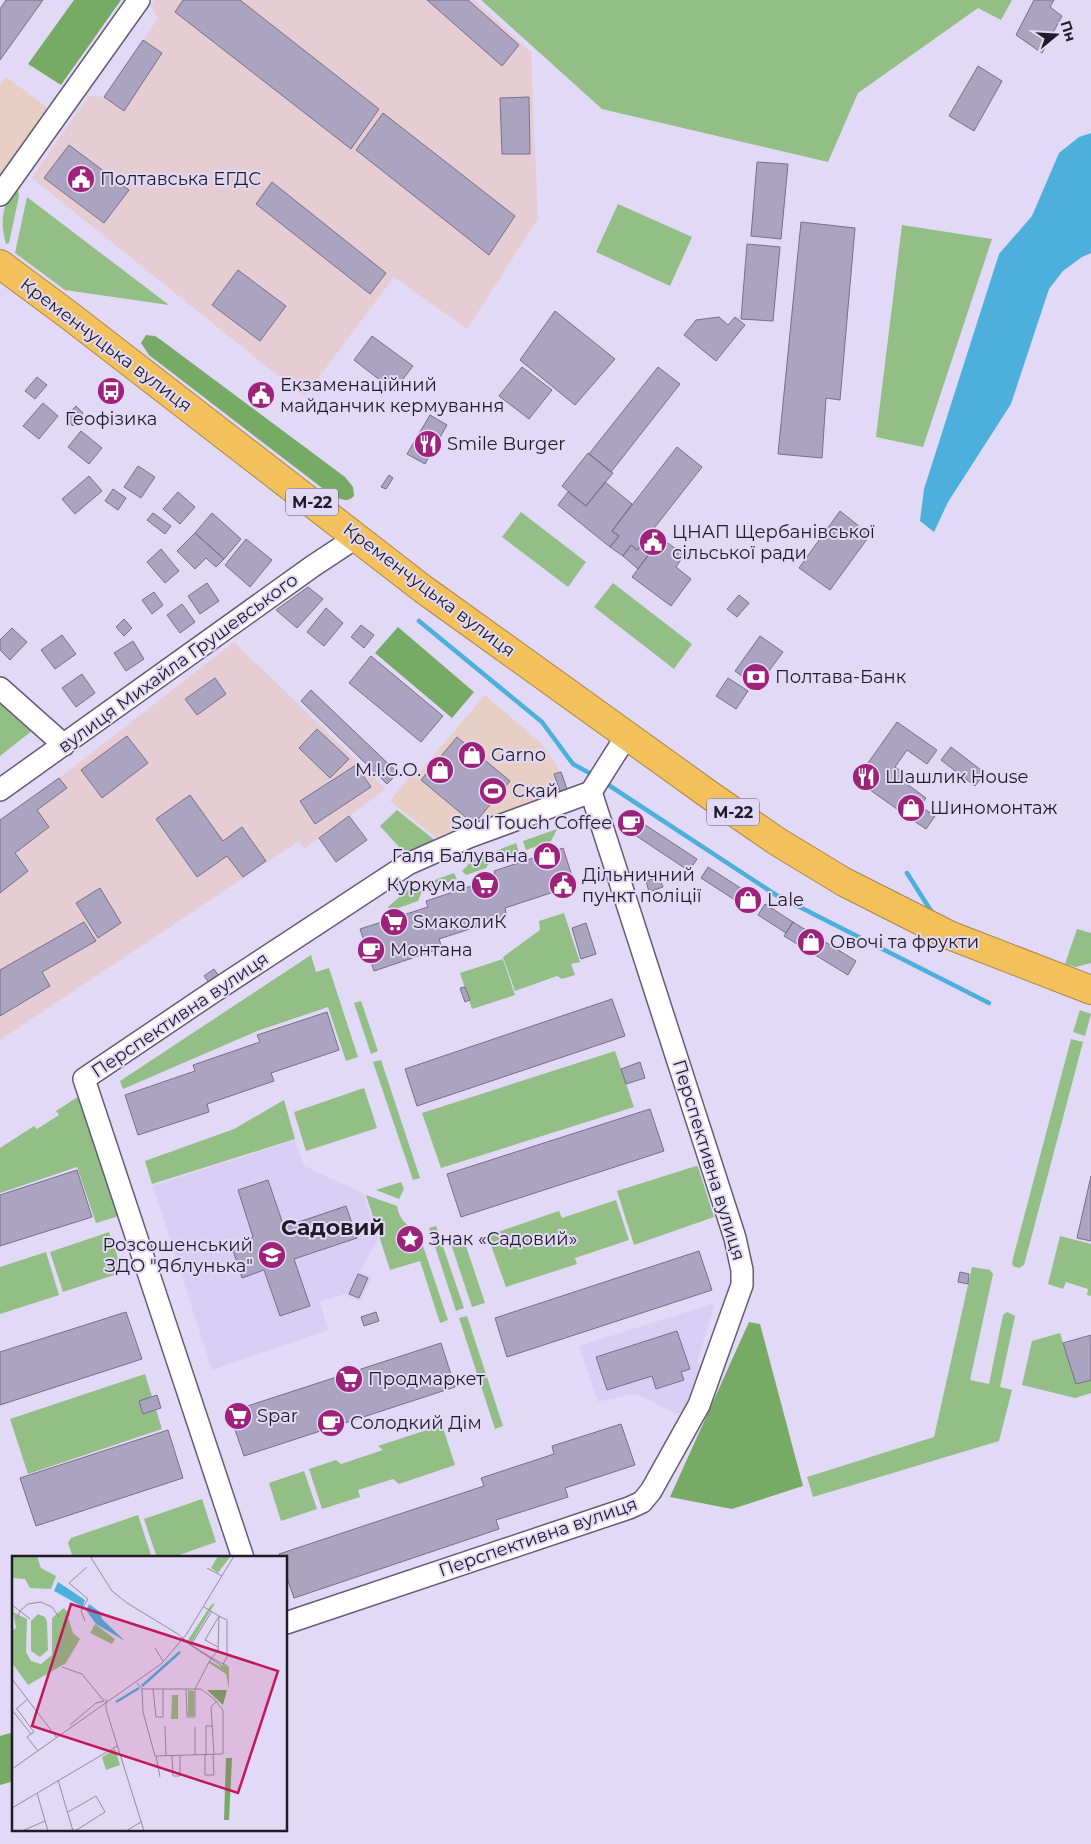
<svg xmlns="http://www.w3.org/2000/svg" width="1091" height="1844" font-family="Montserrat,sans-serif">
<rect width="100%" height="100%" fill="#e2d9f7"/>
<path fill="#e7cfc5" d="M6 77 48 108 0 175V85Z
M485 695 541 743 561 772 568 792 454 835 449 831 438 839 390 801 411 775 415 777Z"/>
<path fill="#e6cdd4" d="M154 0H474L531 52 538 219 467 329 394 277 304 397 32 178 88 96 105 97 158 18 151 5Z
M234 642 386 789 304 849 299 841 0 1040V820L67 772Z"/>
<path fill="#d9cef3" d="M295 1140 304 1166 363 1193 378 1239 360 1272 372 1277 360 1302 344 1294 320 1302 328 1330 212 1370 153 1186Z
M715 1303 697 1362 701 1365 686 1409 683 1412 676 1414 644 1397 631 1394 598 1402 579 1346Z"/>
<path fill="#93be85" d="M481 0H1012L1001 20 978 8 858 93 828 162 602 109Z
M13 189 18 190 19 196 9 243 6 244C0 223 2 208 13 189Z
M27 197 169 305 65 290 15 253Z
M618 204 692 237 670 286 596 252Z
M902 225 992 239 923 447 876 437Z
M521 512 586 562 568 587 502 537Z
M613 583 692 644 674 669 594 607Z
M0 702 33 730 0 756Z
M397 810 437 842 408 857 380 826Z
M557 829 551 841 526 850 523 841Z
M516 843 519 852 489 863 486 868 466 875 462 871 473 860Z
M454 873 457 879 422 891 418 901 390 911 388 907 407 890Z
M564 913 580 962 571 964 575 975 562 979 557 976 515 991 503 957 540 930 539 921Z
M1077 929 1091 933V963L1076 967 1065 964Z
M311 955 316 972 329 968 358 1057 346 1061 328 1007 257 1031 123 1089 120 1081Z
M503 959 515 995 472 1009 460 973Z
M361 1001 378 1051 371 1054 354 1003Z
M1080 1010 1091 1014 1085 1036 1073 1032Z
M1071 1039 1083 1042 1024 1265 1019 1268 1013 1266 1012 1262Z
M615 1051 634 1107 441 1168 422 1113Z
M381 1060 420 1178 413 1180 373 1062Z
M364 1088 377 1128 306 1151 294 1112Z
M79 1097 120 1213 116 1217 96 1223 77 1167 0 1193V1148L34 1126 37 1129 59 1115 56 1111 76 1098Z
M284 1100 295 1139 152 1184 145 1161 234 1129Z
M696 1166 698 1167 714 1217 634 1245 617 1191Z
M401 1182 404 1189 399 1199 376 1190Z
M366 1195 397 1206C399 1217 405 1227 417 1228L448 1320 440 1323 420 1261 390 1270Z
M616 1200 629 1240 575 1258 577 1264 506 1287 488 1237 489 1235 559 1211 562 1218Z
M436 1226 464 1308 456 1311 429 1228Z
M109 1232 123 1272 63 1292 50 1252Z
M1060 1236 1091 1244V1296L1087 1295 1088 1289 1066 1282 1063 1289 1048 1284Z
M463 1237 485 1303 472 1307 450 1241Z
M46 1252 59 1295 0 1314V1267Z
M972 1267 990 1270 993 1274 970 1380 989 1384 1003 1315 1007 1312 1015 1316 1000 1387 1012 1390 999 1441 813 1497 807 1477 934 1437Z
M467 1316 503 1426 495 1429 459 1318Z
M1060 1333 1076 1384 1091 1380V1393L1075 1398 1022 1385 1032 1341Z
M145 1374 162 1429 28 1474 10 1419Z
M442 1425 455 1465 399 1484 393 1479 358 1490 360 1497 322 1509 309 1469 336 1460 341 1464 383 1450 378 1446Z
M304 1471 317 1509 281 1521 269 1483Z
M202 1499 216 1542 171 1558H157L144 1519Z
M138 1515 152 1558H73L68 1543 71 1538Z"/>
<path fill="#76aa65" d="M74 0H121L61 85 28 64Z
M146 335 155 336 161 340 345 477 353 487 354 496C347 504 338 498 330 494L149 355 141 343Z
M398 627 474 692 452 718 375 653Z
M749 1322 760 1324 803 1486 732 1509 670 1497Z
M14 1732V1781L0 1785V1736Z"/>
<path fill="#4cafdc" d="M1091 133V253L1082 257 1063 271 1049 289 1011 404 948 502 934 532 920 521 924 489 999 254 1032 216 1059 153 1079 137Z"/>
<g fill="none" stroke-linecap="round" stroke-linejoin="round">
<path stroke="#4cafdc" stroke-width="4.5" d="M419 621 542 722 573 764 595 776
M607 784 776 895 989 1003
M907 873 933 914"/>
</g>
<path fill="#aba4c0" stroke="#766f8a" d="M6 0H43L0 60V9Z
M183 0H240L379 109 351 149 175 12Z
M427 0H468L519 45 502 66Z
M1034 0H1054L1050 7 1062 16 1042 53 1016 35Z
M143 40 162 53 124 111 104 97Z
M978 66 1002 81 974 131 949 116Z
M529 97 530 154H502L500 98Z
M383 113 515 216 489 255 356 150Z
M69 145 129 190 104 223 44 178Z
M757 162 788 164 781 239 751 236Z
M272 182 386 273 370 294 256 204Z
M801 222 855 228 840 400 826 398 822 458 778 454Z
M747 244 780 247 773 321 741 319Z
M238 270 286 306 260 341 212 305Z
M555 311 615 359 575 405 520 360Z
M719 317 728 325 735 317 745 325 716 361 684 335 696 320Z
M372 336 413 366 394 391 354 360Z
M522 367 552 390 529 419 499 396Z
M658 367 680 384 611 472 589 454Z
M37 377 47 385 35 399 25 391Z
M43 403 58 416 39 439 23 426Z
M76 406 83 413 73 426 65 419Z
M430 415 447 425 425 464 407 454Z
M81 431 102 448 89 464 68 447Z
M677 447 702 467 637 550 631 545 623 556 610 547 619 536 612 531Z
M588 453 613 473 586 506 562 486Z
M138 466 155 477 141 498 124 487Z
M389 475 393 478 386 489 381 487Z
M89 476 102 491 75 514 62 499Z
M605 482 632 504 612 531 619 536 610 547 558 505 568 492 586 506Z
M113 489 126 498 118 510 105 501Z
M178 492 195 507 180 524 163 509Z
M840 511 870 535 830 590 799 568Z
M153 513 171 526 165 534 147 520Z
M212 513 241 539 224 559 195 533Z
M652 531 661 538 638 569 623 556 631 545 637 550Z
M195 533 224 559 216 567 206 558 195 569 177 551Z
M661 538 684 555 676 567 691 579 671 606 632 577Z
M246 539 272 560 250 587 225 565Z
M161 549 179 571 165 583 147 562Z
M207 583 219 601 200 614 188 596Z
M308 587 323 599 297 628 276 610Z
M154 592 163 605 152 614 142 600Z
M739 595 749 603 737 617 727 609Z
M182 604 195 622 180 633 167 615Z
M326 608 343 623 324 646 307 632Z
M124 619 132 628 124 636 116 627Z
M361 625 374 635 364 648 351 637Z
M12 628 27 642 10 660 0 650V640Z
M62 635 76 654 55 669 41 650Z
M760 636 783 652 757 687 735 671Z
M133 641 144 659 126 671 114 653Z
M371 656 443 716 421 742 349 683Z
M82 674 95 693 76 707 62 688Z
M215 678 226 694 197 715 185 699Z
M728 678 748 691 736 709 716 696Z
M311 690 398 773 387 784 301 701Z
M897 722 937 750 927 764 907 750 895 767 911 778 907 784 926 798 911 819 856 780Z
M317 729 349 759 330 778 299 748Z
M127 736 148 763 102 798 81 770Z
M457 737 510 781 474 824 421 780Z
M951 747 985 773 975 786 941 760Z
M356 765 371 787 315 824 300 801Z
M561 772 567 789 560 791 554 774Z
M59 778 67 788 37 810 49 827 15 853 28 871 0 893V820Z
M544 787 546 794 540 796 538 789Z
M190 795 223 841 242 827 266 861 243 877 227 856 197 877 156 819Z
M920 806 935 816 926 829 911 819Z
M624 811 697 859 689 871 617 823Z
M349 816 367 840 336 862 319 838Z
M563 848 575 885 505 908 507 917 439 939 442 948 374 971 360 929 428 907 426 901 496 878 494 871Z
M708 867 759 900 752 911 701 878Z
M659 877 663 887 649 892 646 881Z
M100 888 121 923 98 938 76 903Z
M765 904 793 922 786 933 758 915Z
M84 922 96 941 42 972 50 986 0 1016V970Z
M793 922 856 961 848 975 784 936Z
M586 923 596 954 581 959 572 928Z
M214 969 220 978 211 985 204 976Z
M465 987 470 1000 465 1002 460 988Z
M612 999 625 1036 417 1106 405 1069Z
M327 1012 339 1050 271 1073 274 1081 207 1104 209 1112 138 1135 125 1095 195 1071 193 1065 260 1042 257 1035Z
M640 1062 645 1078 626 1084 621 1069Z
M650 1109 664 1151 461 1217 447 1174Z
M77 1170 92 1217 0 1246V1195Z
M1091 1176V1241L1077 1238Z
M268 1180 284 1227 346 1206 357 1238 294 1259 310 1306 280 1316 264 1270 242 1278 231 1244 253 1237 238 1190Z
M699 1251 712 1290 507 1357 495 1318Z
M960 1272 969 1274 968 1284 958 1282Z
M358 1274 368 1278 359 1298 349 1294Z
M126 1312 142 1359 0 1405V1352Z
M376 1312 379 1321 364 1326 361 1317Z
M677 1331 690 1369 681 1372 684 1380 656 1389 652 1376 607 1390 596 1357Z
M1091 1335V1380L1076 1384 1063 1343Z
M441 1343 455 1387 244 1456 229 1412Z
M157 1395 161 1408 143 1414 139 1401Z
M621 1424 635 1465 565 1488 568 1497 496 1520 499 1529 294 1598 286 1575V1558H280L279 1554 484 1486 481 1478 554 1454 552 1446Z
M168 1430 183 1478 36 1526 20 1478Z"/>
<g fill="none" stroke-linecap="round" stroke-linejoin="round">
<defs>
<path id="minor" d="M0 195 139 0
M0 688 64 745
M0 790 313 566 357 537
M243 1558 84 1079 210 994 408 864 469 837 591 792 627 735
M286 1623 629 1508 642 1502 651 1491 699 1405 742 1285V1270L735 1238 591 792"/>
<path id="highway" d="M0 264 70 316 423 589 711 796 778 842 844 882 949 935 1091 990"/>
</defs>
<use href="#minor" stroke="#645c75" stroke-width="24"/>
<use href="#highway" stroke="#a98749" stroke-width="30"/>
<use href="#minor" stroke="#fff" stroke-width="21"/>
<use href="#highway" stroke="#f3c15c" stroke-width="28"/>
</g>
<defs>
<symbol id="civic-disc" viewBox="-11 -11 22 22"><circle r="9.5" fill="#9c227a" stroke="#e2d9f7"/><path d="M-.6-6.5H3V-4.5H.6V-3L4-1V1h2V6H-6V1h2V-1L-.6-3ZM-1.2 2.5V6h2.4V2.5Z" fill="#fff"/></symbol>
<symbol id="bus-disc" viewBox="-11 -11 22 22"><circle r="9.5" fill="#9c227a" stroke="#e2d9f7"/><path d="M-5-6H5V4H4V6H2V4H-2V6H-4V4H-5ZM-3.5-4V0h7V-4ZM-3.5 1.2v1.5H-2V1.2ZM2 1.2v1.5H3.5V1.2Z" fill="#fff"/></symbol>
<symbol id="restaurant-disc" viewBox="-11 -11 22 22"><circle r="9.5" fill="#9c227a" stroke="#e2d9f7"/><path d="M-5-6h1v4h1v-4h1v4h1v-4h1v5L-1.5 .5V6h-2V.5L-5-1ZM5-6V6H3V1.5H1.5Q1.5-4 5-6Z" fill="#fff"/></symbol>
<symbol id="bank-disc" viewBox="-11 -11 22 22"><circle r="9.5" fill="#9c227a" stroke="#e2d9f7"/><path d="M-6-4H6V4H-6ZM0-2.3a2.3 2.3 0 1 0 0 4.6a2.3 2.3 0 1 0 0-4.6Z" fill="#fff"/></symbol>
<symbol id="shop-disc" viewBox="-11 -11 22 22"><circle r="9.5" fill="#9c227a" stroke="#e2d9f7"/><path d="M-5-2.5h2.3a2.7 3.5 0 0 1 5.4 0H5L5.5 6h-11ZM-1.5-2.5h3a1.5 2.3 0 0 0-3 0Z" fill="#fff"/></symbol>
<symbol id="stadium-disc" viewBox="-11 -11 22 22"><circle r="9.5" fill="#9c227a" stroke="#e2d9f7"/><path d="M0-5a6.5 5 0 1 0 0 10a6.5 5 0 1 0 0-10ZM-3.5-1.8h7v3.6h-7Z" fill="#fff"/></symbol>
<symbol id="cafe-disc" viewBox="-11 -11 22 22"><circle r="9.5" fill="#9c227a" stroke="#e2d9f7"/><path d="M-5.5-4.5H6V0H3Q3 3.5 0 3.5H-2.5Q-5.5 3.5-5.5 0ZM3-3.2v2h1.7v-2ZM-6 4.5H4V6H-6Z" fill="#fff"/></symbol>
<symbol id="supermarket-disc" viewBox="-11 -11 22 22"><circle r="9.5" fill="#9c227a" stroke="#e2d9f7"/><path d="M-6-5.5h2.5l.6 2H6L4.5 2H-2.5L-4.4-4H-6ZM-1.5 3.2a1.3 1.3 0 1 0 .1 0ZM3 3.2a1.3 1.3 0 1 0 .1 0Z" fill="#fff"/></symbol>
<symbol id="sight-disc" viewBox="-11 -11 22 22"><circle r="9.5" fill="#9c227a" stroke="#e2d9f7"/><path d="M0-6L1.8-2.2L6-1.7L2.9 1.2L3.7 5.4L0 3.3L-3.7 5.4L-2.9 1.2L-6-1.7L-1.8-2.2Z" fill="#fff"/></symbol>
<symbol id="school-disc" viewBox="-11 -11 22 22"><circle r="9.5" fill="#9c227a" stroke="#e2d9f7"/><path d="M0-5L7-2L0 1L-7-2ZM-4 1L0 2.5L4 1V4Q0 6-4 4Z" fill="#fff"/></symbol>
</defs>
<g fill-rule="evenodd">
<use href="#civic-disc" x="65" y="163" width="32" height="32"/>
<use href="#bus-disc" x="95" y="375" width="32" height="32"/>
<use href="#civic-disc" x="245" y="379" width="32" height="32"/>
<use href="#restaurant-disc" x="412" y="428" width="32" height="32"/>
<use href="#civic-disc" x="637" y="526" width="32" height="32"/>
<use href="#bank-disc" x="740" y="661" width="32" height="32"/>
<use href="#shop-disc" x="456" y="739" width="32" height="32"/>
<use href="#shop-disc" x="424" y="754" width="32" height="32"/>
<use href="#restaurant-disc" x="850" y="761" width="32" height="32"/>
<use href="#stadium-disc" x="477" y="775" width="32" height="32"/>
<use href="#shop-disc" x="895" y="792" width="32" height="32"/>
<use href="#cafe-disc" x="615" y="807" width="32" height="32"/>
<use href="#shop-disc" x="531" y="840" width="32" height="32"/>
<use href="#supermarket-disc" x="469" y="869" width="32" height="32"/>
<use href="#civic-disc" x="547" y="869" width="32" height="32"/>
<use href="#shop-disc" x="732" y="884" width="32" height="32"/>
<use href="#supermarket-disc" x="378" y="906" width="32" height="32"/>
<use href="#shop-disc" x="795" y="926" width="32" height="32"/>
<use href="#cafe-disc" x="355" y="934" width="32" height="32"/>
<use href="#sight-disc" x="394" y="1223" width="32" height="32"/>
<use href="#school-disc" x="256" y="1239" width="32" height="32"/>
<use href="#supermarket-disc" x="333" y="1363" width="32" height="32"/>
<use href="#supermarket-disc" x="222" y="1400" width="32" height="32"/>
<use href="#cafe-disc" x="315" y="1407" width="32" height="32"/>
</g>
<g text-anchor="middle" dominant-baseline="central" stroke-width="4" stroke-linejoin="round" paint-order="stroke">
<g fill="#e2d9f7" stroke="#5a5565" stroke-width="1">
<rect x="286" y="488.5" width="52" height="27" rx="4"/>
<rect x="707" y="798.5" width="52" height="27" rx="4"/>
</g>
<g font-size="16" font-weight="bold" fill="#201c27">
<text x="312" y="502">М-22</text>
<text x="733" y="812">М-22</text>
</g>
<g font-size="18" fill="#201c27" stroke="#e2d9f7" text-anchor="start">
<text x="100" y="179">Полтавська ЕГДС</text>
<text x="280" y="385">Екзаменаційний<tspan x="280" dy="21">майданчик кермування</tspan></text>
<text x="111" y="419" text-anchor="middle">Геофізика</text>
<text x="447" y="444">Smile Burger</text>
<text x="672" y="532">ЦНАП Щербанівської<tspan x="672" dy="21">сільської ради</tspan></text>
<text x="775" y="677">Полтава-Банк</text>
<text x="491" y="755">Garno</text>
<text x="421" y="770" text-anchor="end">M.I.G.O.</text>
<text x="885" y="777">Шашлик House</text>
<text x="512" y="791">Скай</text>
<text x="930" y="808">Шиномонтаж</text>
<text x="612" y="823" text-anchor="end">Soul Touch Coffee</text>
<text x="528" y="856" text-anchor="end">Галя Балувана</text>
<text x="582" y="875">Дільничний<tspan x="582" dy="21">пункт поліції</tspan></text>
<text x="466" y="885" text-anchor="end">Куркума</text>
<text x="767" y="900">Lale</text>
<text x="413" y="922">SмаколиК</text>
<text x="830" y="942">Овочі та фрукти</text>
<text x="390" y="950">Монтана</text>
<text x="429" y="1239">Знак «Садовий»</text>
<text x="253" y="1245" text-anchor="end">Розсошенський<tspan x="253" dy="21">ЗДО "Яблунька"</tspan></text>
<text x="368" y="1379">Продмаркет</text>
<text x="257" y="1416">Spar</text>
<text x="350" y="1423">Солодкий Дім</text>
</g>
<g font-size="18" fill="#201c27" stroke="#e2d9f7">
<text transform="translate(106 345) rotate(37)">Кременчуцька вулиця</text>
<text transform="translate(429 590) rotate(37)">Кременчуцька вулиця</text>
<text transform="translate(178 663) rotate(-36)">вулиця Михайла Грушевського</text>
<text transform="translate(180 1015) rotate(-34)">Перспективна вулиця</text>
<text transform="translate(709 1160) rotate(73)">Перспективна вулиця</text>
<text transform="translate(538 1537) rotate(-19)">Перспективна вулиця</text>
</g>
<g font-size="22" font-weight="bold" fill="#201c27" stroke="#e2d9f7">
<text x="333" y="1227">Садовий</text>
</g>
</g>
<g transform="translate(12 1556)">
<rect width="275" height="275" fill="#e2d9f7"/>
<path d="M0 0H25L29 12 44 20 39 33 18 32 13 23 0 22ZM206 0 218 1 206 17 199 12ZM203 47 180 86 176 84 199 49ZM52 52 58 59 56 61 61 77 68 83 54 107 16 129 0 107V75L4 72 1 56 15 63 14 96 19 105 29 108 40 99V62ZM26 58 33 61 35 66 36 94 28 101 19 95V65ZM83 68 103 83 100 88 78 77ZM198 105 209 111 212 107 217 111V133L214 118 197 107ZM176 134 182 135V160H176ZM160 139H166V163H159ZM103 193 108 209 94 214 90 201Z" fill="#93be85"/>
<path d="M195 134H215L211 149ZM214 202H220L217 264H212Z" fill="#76aa65"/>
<path d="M46 26 73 44 71 51 42 35ZM77 48 88 56 90 63 113 85 84 68 74 54Z" fill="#4cafdc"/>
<path fill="none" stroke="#4cafdc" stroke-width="2.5" d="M130 130 168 96M104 146 127 132"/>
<path fill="none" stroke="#948da4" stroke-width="1" d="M78 0 100 35 115 47 166 78 179 89 200 102 211 108 215 101V64L207 60 206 94 200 102 198 104 183 133V161H175L174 133M195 12 210 20M0 49 8 55 16 48 29 46 40 51 47 61M192 51 207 60 193 84 206 91M5 62 8 55 18 63M73 65 69 55 76 43 57 27 75 11M171 84 210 110M179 89 200 55M143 92 151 105M50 111 70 118 92 145 84 147 58 169M0 123 45 182M125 127 130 133 131 156 143 200 211 198V154L202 143 189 133H130M141 133 144 161H151V133M94 143V153L132 275M4 153 16 143M5 153 22 176 19 178M0 154 19 178 15 181 26 195M153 170 154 200M183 171V199M193 199V219H202L201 199M194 199V170H200M202 199 199 151 205 145M144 200 148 221M160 200 161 220H168V200M0 213 149 108 174 79 222 0M46 224 61 275M25 237 36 275M0 252 105 190M56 256 84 240 93 256 63 275M10 275 33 265M114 275 129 266"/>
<path fill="#c2185b" fill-opacity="0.15" stroke="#c2185b" stroke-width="2.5" d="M59 48 266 115 226 237 20 170Z"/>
<rect width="275" height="275" fill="none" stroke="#201c27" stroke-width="2.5"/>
</g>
<g transform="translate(1056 35) rotate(72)" stroke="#e2d9f7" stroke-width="4" paint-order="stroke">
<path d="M0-4L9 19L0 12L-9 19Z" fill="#201c27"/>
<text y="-8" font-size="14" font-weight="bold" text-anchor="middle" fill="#201c27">Пн</text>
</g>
</svg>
